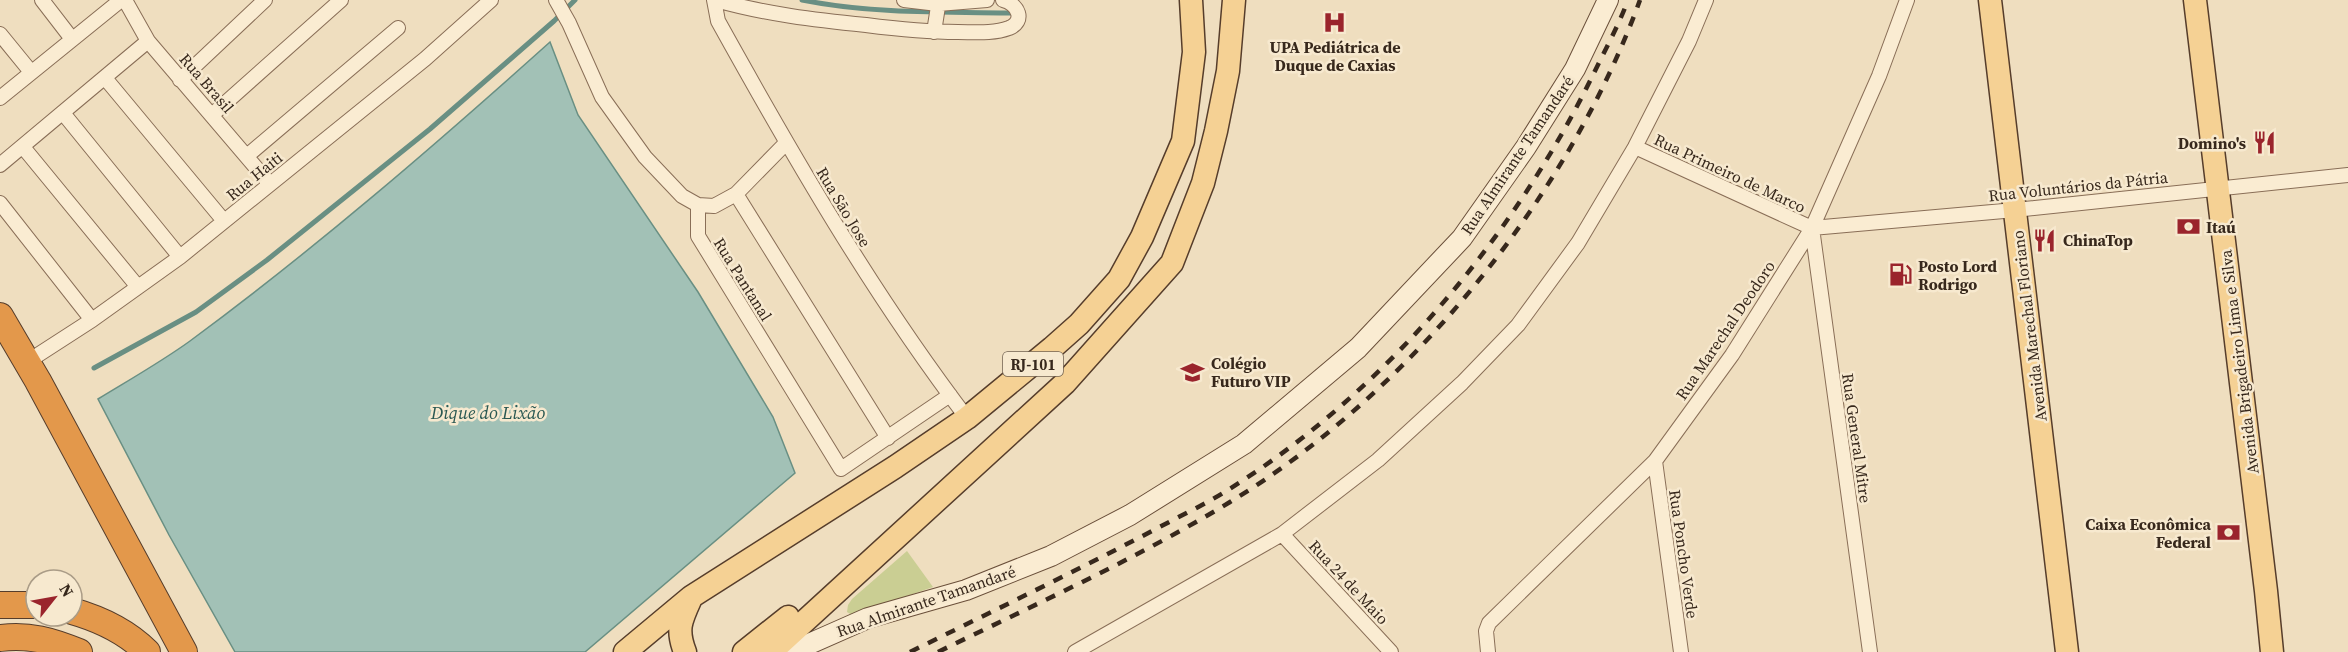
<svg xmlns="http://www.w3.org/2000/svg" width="2348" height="652" font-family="'Source Serif 4',serif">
<rect width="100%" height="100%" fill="#efdebf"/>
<path fill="#cace93" d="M907 551 933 587 858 613 852 615 847 612 848 605 852 599Z"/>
<path fill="#a2c1b6" stroke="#698f83" stroke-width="1.5" d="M550 42 578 115 698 292 773 417 795 473 585 652H235L169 535 98 399C129 380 161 362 190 341 316 248 434 146 550 42Z"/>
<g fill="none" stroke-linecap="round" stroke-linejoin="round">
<path stroke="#698f83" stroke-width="5" d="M802 0C872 14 943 12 1014 13
M94 368 196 312 267 260 430 129 554 21 575 0"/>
<defs>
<path id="minor" d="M42 0 72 39
M125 0 148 41 270 184
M556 0 569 23 602 97 645 157 682 196 698 205 714 206 736 194 786 143
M714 0 718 21C794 158 872 293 967 418
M716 0C765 14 815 20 866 25 897 29 927 32 958 32 974 32 993 34 1009 28 1026 21 1018 4 1003 0
M904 0 938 4 987 0
M934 32 939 0
M0 34 31 72
M105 78 224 221
M180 80 265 0
M0 98 121 0
M63 113 180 257
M213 114 341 0
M23 147 138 287
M1635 147 1812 228 2015 210 2348 175
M248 155 398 28
M0 165 148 41
M736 194 888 438
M0 203 92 320
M698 205V236L841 469 950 395
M1812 228 1870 652
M27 362 92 320 180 257 425 59 491 0
M1655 461 1681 652
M1282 534 1391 652
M1075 652 1282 534 1378 460 1462 383 1518 325 1578 243 1635 147 1689 41 1706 0
M1488 652 1486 631 1489 623 1655 461 1732 355 1812 228 1879 76 1907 0"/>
<path id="secondary" d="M791 652 868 618 966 590 1051 556 1130 515 1244 444 1358 348 1462 238 1526 147 1575 69 1608 0"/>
<path id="primary" d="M1990 0 2067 652
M2195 0 2266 591 2272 652
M625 652 691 597 895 467 967 418 1052 348 1079 324 1119 279 1142 237 1183 141 1194 52 1191 0
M685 652C676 629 681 620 691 598
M744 652 788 617
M771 652 1065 383 1172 263 1203 183 1216 131 1228 71 1234 0"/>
<path id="motorway" d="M0 316 38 381 184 652
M0 605H36
M72 611C100 619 126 631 147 652
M0 638C29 634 52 641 79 652"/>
</defs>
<use href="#minor" stroke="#896e57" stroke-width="16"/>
<use href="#secondary" stroke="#6a4f3a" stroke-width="22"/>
<use href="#primary" stroke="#563d2b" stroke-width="25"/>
<use href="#motorway" stroke="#563d2b" stroke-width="28"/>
<use href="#minor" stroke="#faecd2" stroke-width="14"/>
<use href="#secondary" stroke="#faecd2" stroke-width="20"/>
<use href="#primary" stroke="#f5d194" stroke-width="22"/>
<use href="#motorway" stroke="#e3984b" stroke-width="26"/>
<path stroke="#37281c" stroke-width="4.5" stroke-dasharray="10 10" stroke-linecap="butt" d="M910 652C991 612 1072 573 1152 531 1176 518 1200 507 1223 493 1381 396 1510 243 1592 77 1604 52 1618 27 1628 0
M938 652C1036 604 1136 559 1230 502 1410 393 1568 198 1640 0"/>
</g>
<defs>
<symbol id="hospital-bare" viewBox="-9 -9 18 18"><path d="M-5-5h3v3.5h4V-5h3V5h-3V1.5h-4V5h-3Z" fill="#9a242c" stroke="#f7e9cf" stroke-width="2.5" paint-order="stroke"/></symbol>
<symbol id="restaurant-bare" viewBox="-9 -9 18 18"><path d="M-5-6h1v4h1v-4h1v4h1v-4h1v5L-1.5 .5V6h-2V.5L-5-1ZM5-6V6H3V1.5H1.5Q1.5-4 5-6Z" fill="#9a242c" stroke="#f7e9cf" stroke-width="2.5" paint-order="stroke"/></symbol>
<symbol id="bank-bare" viewBox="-9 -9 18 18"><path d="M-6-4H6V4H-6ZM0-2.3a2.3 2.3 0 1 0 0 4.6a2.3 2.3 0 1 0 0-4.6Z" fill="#9a242c" stroke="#f7e9cf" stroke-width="2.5" paint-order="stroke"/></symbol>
<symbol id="fuel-bare" viewBox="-9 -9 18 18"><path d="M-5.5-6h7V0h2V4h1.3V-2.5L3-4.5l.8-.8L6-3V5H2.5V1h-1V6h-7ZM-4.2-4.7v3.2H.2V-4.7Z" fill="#9a242c" stroke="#f7e9cf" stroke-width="2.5" paint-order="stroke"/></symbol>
<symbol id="school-bare" viewBox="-9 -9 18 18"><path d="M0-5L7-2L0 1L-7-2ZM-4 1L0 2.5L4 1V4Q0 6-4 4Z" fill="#9a242c" stroke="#f7e9cf" stroke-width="2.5" paint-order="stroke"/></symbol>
</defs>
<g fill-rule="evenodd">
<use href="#hospital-bare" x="1318" y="6" width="33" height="33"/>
<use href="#restaurant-bare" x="2248" y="126" width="33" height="33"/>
<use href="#bank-bare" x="2172" y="210" width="33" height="33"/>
<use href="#restaurant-bare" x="2028" y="224" width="33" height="33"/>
<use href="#fuel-bare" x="1884" y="258" width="33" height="33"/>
<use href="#school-bare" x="1176" y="356" width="33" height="33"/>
<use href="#bank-bare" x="2212" y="516" width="33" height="33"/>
</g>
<g text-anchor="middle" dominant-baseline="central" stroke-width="5" stroke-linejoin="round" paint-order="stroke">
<rect fill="#f7e9cf" stroke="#716252" stroke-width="1.5" x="1003" y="352" width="60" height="24" rx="4.5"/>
<g font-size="15" font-weight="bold" fill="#37281c">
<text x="1033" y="364">RJ-101</text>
</g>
<g font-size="16" font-weight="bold" fill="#37281c" stroke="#f7e9cf" text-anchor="start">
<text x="1335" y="47" text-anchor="middle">UPA Pediátrica de<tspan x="1335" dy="18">Duque de Caxias</tspan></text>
<text x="2246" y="143" text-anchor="end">Domino's</text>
<text x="2206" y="227">Itaú</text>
<text x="2063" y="240">ChinaTop</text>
<text x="1918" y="266">Posto Lord<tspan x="1918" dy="18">Rodrigo</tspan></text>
<text x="1211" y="363">Colégio<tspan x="1211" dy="18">Futuro VIP</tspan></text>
<text x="2211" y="524" text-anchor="end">Caixa Econômica<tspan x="2211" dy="18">Federal</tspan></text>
</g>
<g font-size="16" fill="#37281c" stroke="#f7e9cf">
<text transform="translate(207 83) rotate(49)">Rua Brasil</text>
<text transform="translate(1517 155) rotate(-56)">Rua Almirante Tamandaré</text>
<text transform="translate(1730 173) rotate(25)">Rua Primeiro de Marco</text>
<text transform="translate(254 176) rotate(-39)">Rua Haiti</text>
<text transform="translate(2078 186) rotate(-6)">Rua Voluntários da Pátria</text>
<text transform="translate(844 207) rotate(59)">Rua Sāo Jose</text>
<text transform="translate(743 279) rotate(58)">Rua Pantanal</text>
<text transform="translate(2029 326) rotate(-97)">Avenida Marechal Floriano</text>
<text transform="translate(1725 330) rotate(-56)">Rua Marechal Deodoro</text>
<text transform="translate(2239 362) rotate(-97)">Avenida Brigadeiro Lima e Silva</text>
<text transform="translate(1857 438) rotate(82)">Rua General Mitre</text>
<text transform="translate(1684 554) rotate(82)">Rua Poncho Verde</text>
<text transform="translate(1349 582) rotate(47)">Rua 24 de Maio</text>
<text transform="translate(926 601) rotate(-19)">Rua Almirante Tamandaré</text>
</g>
<g font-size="18" font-style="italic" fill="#2a5852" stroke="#f7e9cf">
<text x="488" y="412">Dique do Lixão</text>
</g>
</g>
<g transform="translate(54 598) rotate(59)"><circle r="28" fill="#f7e9cf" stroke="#aa9c87" stroke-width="1.5"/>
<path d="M0-4.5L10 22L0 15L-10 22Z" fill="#9a242c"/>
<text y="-9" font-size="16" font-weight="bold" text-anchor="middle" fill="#37281c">N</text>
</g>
</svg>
